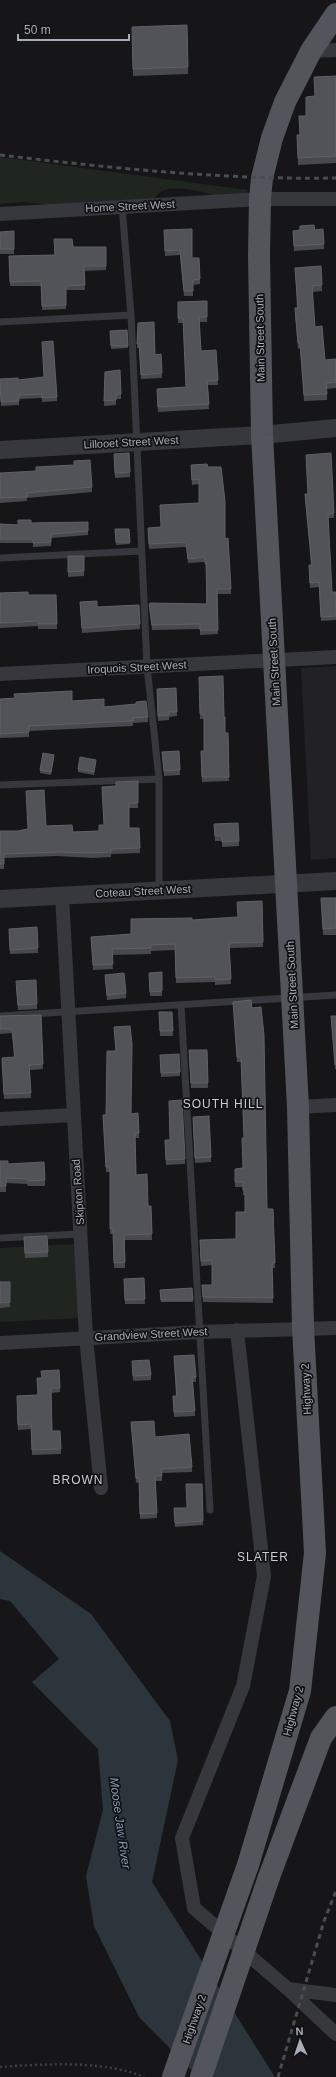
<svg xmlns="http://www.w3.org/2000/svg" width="336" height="2077" font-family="Helvetica,sans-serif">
<rect width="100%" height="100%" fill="#161618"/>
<path fill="#222225" d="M336 666V858L311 860 301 668Z"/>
<path fill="#1e261f" d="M0 157 248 190 244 195C236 195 227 197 219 196 202 193 163 178 154 200L49 205 24 202 0 204Z
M78 1244 81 1318 0 1322V1248Z"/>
<path fill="#2c353c" d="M0 1551 91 1614 170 1721 178 1760 152 1882 275 2077H198L139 2017 94 1926 86 1876 103 1810 98 1749 32 1682 59 1659 10 1601 0 1599Z"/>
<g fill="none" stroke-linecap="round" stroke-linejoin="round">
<path stroke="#3d3f44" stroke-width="2.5" stroke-dasharray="2 3" stroke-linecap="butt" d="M0 2067C43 2064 104 2060 144 2077"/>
<path stroke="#37383d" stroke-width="7" d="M122 206 131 315 147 666 159 779V891
M0 322 131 315
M0 558 141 551
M0 785 159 779
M181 1005 210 1510
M0 1016 336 995
M0 1238 80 1234"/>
<path stroke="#37383d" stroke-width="14" d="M311 51 336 50
M0 214 260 199H336
M0 674 336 657
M62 895 86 1337 101 1488
M298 1107 336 1105
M0 1119 73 1115
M237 1330 264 1576 243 1686 182 1838 194 1908 288 1989 336 2034
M0 1343 199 1332 336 1328
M288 1989 336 1995"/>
<path stroke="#37383d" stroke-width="18" d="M0 450 262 435 336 428
M0 899 336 881"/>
<path stroke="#53555c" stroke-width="22" d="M248 1865 300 1691 315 1553 303 1327 298 1107 262 435 259 255 260 199 262 178 272 138 285 102 311 51 336 14
M269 1877 321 1738 336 1717"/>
<path stroke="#4a4c52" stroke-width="3" stroke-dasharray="5 4" stroke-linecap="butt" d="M0 155C111 168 224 180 336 178
M278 2077 324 1921 336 1891"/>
<path stroke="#53555c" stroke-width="22" d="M173 2077 248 1865
M201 2077 269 1877"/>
</g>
<path fill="#47494d" d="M132 27 188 67V74L133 76Z
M336 76V163L298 165 297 135H300L306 116 314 96Z
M164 230 192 258 200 279V284L193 285V296H184L180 255 165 256Z
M315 230 324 244V249L294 251 293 231Z
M14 231V254H0V232Z
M73 247H106V270L84 271 85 290H66V309L42 310 41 286H10L9 256 54 255Z
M295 268 322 285V291L312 292 315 327 325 360 336 359V388L327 389V400L304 401 300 348 298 349 295 314V308H297Z
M207 301V322H199L201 351 218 380V385H208L209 409 158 412 157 394 186 387 183 323H178V302Z
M138 323 155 355 161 354 162 378 141 379 139 348H137Z
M127 330 128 348 111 349 110 331Z
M105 372 121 394V399H116V405L104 406Z
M18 380 57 397V401L42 402V398L19 399V405L1 406 0 385Z
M114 458 130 472V477L115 478Z
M306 460 334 513V518H328L332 592H336V620L321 621 319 587 310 588 309 570 311 565 305 499V494H308Z
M208 467 225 539 231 589V594H217L218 634 200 635V629L152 630 149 604H206V566L204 562 188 563 186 547 149 549 148 528 161 527 199 503V484L192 485 191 470Z
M0 473 92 487V492L27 498V501L0 503Z
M88 522V535L51 538V546L33 547V543H0V524L18 525 31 523Z
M115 529H129L130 544 116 545Z
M68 556H84V576L68 577Z
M0 593 28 595H56L57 629H38V626L0 628Z
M80 602 97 607 139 605 140 629 82 633Z
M199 677 224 717 225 733H228L229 781 202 782 201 751H204V719H200Z
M176 688 177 716 169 717V720L158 721 157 689Z
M0 699 72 701 104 707 148 717V722L133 723V726L29 731V737L0 738Z
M179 751 180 775 164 776 162 752Z
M54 758 51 775 40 773V770Z
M96 762 94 775 78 772V769Z
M138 781V808H129V828H139L140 853 111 854V857L93 858 57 856 4 858V869H0V831H18L46 826 73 832 99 831V825H104L116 786Z
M214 824 239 841V846L222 847V841H215Z
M321 898H336V935H323Z
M262 901 263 947 229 948 231 984 215 985V982L176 983 175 950 151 951V954L112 955 113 969 93 970 91 937 131 934 192 920 237 917Z
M9 933 38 948V953L10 954Z
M162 972V996H150L149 978Z
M105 975 126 993V998L107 1000Z
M16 986 37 1004V1009L18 1010Z
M233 1002 267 1209H273L275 1268H272L273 1303 203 1302 202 1285H212V1265L201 1266 200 1244 236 1239 245 1212V1195H243V1187H235V1169L243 1168 244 1138 241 1062H237Z
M159 1012H172L173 1036H160Z
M41 1015 43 1069 30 1070 31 1098 4 1099 2 1058 14 1057 12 1033 0 1034V1016Z
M331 1016H336V1069H335Z
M114 1027 131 1114 139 1133V1138H135L136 1175 148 1206H151L152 1240H125V1268H114L113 1234H110V1172H106L103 1115H106L116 1051Z
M207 1050 208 1088H191L189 1055Z
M160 1055 180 1072V1076L161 1077Z
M193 1122 211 1157V1162L195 1163Z
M165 1145 185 1159V1164L166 1165Z
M0 1161 8 1164 45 1180V1186H28L27 1184 6 1183V1192H0Z
M24 1237 48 1252V1257L25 1258Z
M144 1278 145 1304H125L124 1279Z
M0 1282H10V1307L0 1308Z
M192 1288 193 1302H161L160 1290Z
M132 1361 151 1375V1380L133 1381Z
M174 1361 196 1377V1382H193L195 1416 174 1417 173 1396H176Z
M41 1371 60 1388V1392L51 1393 52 1431H60L61 1454 32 1455 31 1429 18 1430 17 1396 38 1395 37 1378H42Z
M131 1422 155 1437 192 1467V1472L162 1473V1481H155L157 1518 140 1519 139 1482 136 1483Z
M202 1484 203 1525 175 1527 174 1512 187 1508Z"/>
<path fill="#525359" stroke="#5f6168" d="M187 25 188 67 133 69 132 27Z
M336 76V156L298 158 297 135H300L299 116H306V97L315 96 314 77Z
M314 225 315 230 323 229 324 244 294 246 293 231 300 230V226Z
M192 229V258H199L200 279 193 280V291H184L180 250 165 251 164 230Z
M14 231V249H0V232Z
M54 239H72L73 247H106V266H84L85 285 66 286V305L42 306 41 281 10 282 9 256 55 255Z
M321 266 322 285 312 286 315 327 322 326 325 360 336 359V382L326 383 327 394 304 395 300 343H298L295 308H298L295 268Z
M207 301V317H199L201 351 216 350 218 380 207 381 209 404 158 407 157 389 186 387 183 318H178V302Z
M154 322 155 355 161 354 162 373 141 375 139 343 137 344 138 323Z
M127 330 128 346H111L110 331Z
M53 341 57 397 42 398V394L19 395V401L1 402 0 379 18 378V380L44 377 42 342Z
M120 370 121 394H116V400L104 401 105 372Z
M129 453 130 472 115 473 114 454Z
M331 453 334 513 328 514 332 592H336V616L321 617 319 582 310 583 309 565H312L305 494H308L306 455Z
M90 460 92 487 27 493V497L0 498V473L36 471V467L74 465V461Z
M207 464 208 467H221L225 501V539L228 538 231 589H217L218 630H200V624L152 625 149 604 151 603 207 604 206 562 204 557 188 559 186 542 149 544 148 528 161 527 160 505 199 503V479L192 480 191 465Z
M18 520H31V523L88 522V531L51 534V542L33 543V539H0V524L18 525Z
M115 529H129L130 542H116Z
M68 556H84V571L68 572Z
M28 592V595H56L57 624H38V621L0 623V593Z
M97 601V607L139 605 140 624 82 628 80 602Z
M223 676 224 717H225V733H228L229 777H202L201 751H204V714H200L199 677Z
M176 688 177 712H169V715L158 716 157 689Z
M72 691V701L104 699V707L136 704V702L146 701 148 717 133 718V721L29 726V732L0 734V699L15 698 14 694Z
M179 751 180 770 164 771 162 752Z
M43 753 54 755 51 772 40 770Z
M80 757 96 760 94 772 78 769Z
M138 781V803H129V828H139L140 848 111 849V852L93 853 57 852 4 854V864H0V831H18L28 829 26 791 44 790 46 826 72 825 73 832 99 831V825H104L102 787 116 786V782Z
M238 823 239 841 222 842V836H215L214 824Z
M321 898H336V928L323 929Z
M262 901 263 942 229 943 231 979 215 980V977L176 978 175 944 151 945V948L112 949 113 964 93 965 91 937 131 934V919L192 918V920L238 917 237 902Z
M37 927 38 948 10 950 9 929Z
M162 972V991L150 992 149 973Z
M124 973 126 993 107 995 105 975Z
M36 980 37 1004 18 1005 16 981Z
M251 1000 252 1008 261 1007 264 1035 267 1209H273L275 1263H272L273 1298 203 1297 202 1285H212V1260L201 1261 200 1240 236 1239V1212H245V1190H243V1182H235V1169L243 1168 242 1138H244L241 1057H237L233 1002Z
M159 1012H172L173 1031H160Z
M41 1015 43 1064 29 1065 31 1093 4 1094 2 1058 15 1057 12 1029H0V1016Z
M331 1016H336V1065H335Z
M130 1026 132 1044 131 1114 138 1113 139 1133H135L136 1175 147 1174 148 1206H151L152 1234 124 1235 125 1262 114 1263 113 1229H110V1167H106L103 1115H106L107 1051H116L114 1027Z
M189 1050H207L208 1083H191Z
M179 1054 180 1072 161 1073 160 1055Z
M182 1100 185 1159 166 1160 165 1140H170L169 1101Z
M209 1116 211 1157 195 1158 193 1117Z
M0 1161H8V1164L44 1162 45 1180 28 1181 27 1179 6 1178V1186H0Z
M47 1236 48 1252 25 1253 24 1237Z
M144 1278 145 1299 125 1300 124 1279Z
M0 1282H10V1302L0 1303Z
M192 1288 193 1300H161L160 1290Z
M194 1355 196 1377H192L195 1411 174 1412 173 1396H177L174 1356Z
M149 1360 151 1375 133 1376 132 1361Z
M59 1370 60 1388H51L52 1431H60L61 1449 32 1450 31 1424 18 1425 17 1396 38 1395 37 1378H42L41 1371Z
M154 1421 155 1437 189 1434 192 1467 161 1469 162 1476H155L157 1513 140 1514 139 1478H136L131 1422Z
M186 1484H202L203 1521 175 1523 174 1508H187Z"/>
<g text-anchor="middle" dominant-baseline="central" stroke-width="3.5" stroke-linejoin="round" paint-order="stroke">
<g font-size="11" fill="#a8adb8" stroke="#111113">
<text transform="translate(130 206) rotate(-3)">Home Street West</text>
<text transform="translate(260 338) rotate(-91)">Main Street South</text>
<text transform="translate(131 442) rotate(-3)">Lillooet Street West</text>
<text transform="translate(274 662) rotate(-93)">Main Street South</text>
<text transform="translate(137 667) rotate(-3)">Iroquois Street West</text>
<text transform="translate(143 891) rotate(-3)">Coteau Street West</text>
<text transform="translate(292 985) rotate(-93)">Main Street South</text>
<text transform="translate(78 1192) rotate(-94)">Skipton Road</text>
<text transform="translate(151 1334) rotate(-3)">Grandview Street West</text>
<text transform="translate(306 1389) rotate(-93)">Highway 2</text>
<text transform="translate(293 1711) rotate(-75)">Highway 2</text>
<text transform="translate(194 2019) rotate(-71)">Highway 2</text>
</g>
<g font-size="12" letter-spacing="1" fill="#c9ccd4" stroke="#111113">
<text x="223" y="1104">SOUTH HILL</text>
<text x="78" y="1480">BROWN</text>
<text x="263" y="1557">SLATER</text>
</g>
<g font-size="12" font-style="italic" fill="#7f9bb3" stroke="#111113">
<text transform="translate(120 1823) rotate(82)">Moose Jaw River</text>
</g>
</g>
<g transform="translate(300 2041) rotate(357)" stroke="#111113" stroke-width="3" paint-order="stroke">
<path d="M0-3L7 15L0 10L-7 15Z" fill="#a8adb8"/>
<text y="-6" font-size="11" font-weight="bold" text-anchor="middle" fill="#a8adb8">N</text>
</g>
<path d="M18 34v6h111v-6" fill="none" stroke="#a8adb8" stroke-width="2"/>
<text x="24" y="34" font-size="12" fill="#a8adb8" stroke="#111113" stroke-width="3" paint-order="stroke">50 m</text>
</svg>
